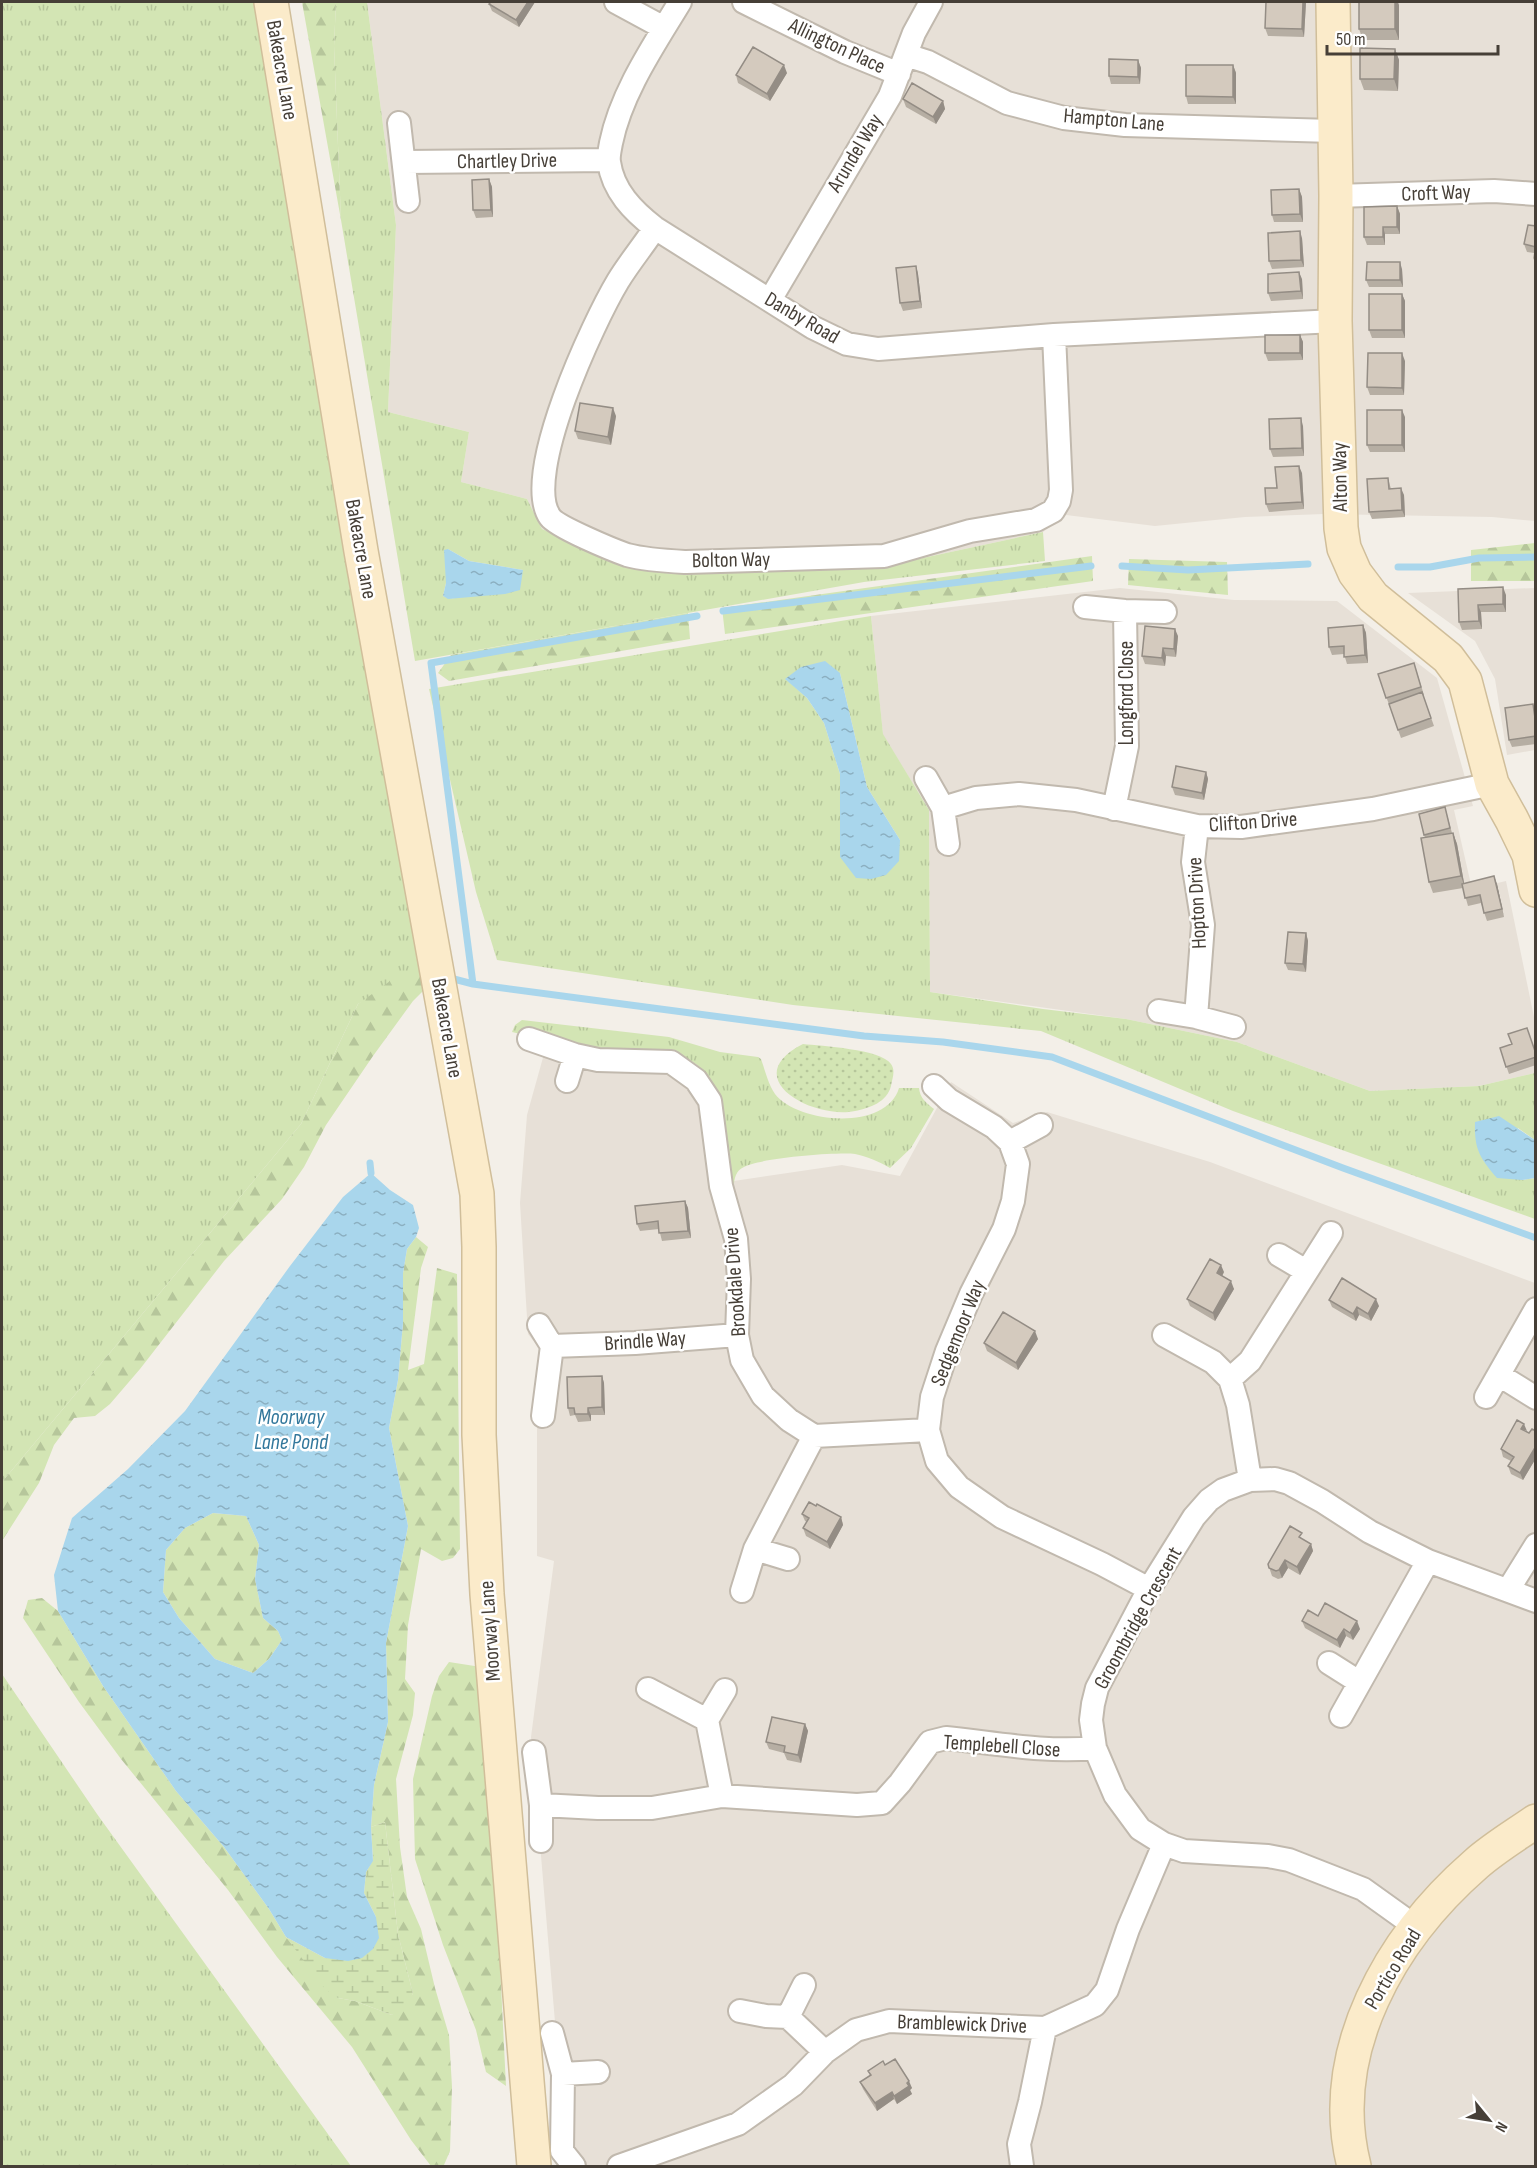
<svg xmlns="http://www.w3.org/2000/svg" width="1537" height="2168" font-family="'Sofia Sans Condensed',sans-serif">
<defs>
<pattern id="grass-tufts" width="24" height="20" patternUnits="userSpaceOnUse" patternTransform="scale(1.5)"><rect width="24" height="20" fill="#d3e5b4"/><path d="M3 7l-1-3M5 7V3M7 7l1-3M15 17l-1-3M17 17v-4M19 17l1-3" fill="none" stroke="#b6c69b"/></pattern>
<pattern id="forest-firs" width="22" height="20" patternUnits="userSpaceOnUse" patternTransform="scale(1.5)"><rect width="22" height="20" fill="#d3e5b4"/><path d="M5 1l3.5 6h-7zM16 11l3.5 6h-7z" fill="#b6c69b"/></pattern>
<pattern id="wetland-marsh" width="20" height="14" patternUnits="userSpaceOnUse" patternTransform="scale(1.5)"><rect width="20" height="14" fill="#d3e5b4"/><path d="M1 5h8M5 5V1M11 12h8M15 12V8" fill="none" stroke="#b6c69b"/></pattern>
<pattern id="park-dots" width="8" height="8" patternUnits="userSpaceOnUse" patternTransform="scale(1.5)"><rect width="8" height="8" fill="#d3e5b4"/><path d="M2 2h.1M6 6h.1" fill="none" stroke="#b6c69b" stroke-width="1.8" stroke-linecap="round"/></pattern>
<pattern id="water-ripples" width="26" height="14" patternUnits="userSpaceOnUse" patternTransform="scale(1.5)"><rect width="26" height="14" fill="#a9d6ec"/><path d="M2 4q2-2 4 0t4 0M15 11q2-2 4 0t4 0" fill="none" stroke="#8bafc0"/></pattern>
</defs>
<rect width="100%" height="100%" fill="#f3efe8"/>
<path fill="#e7e0d7" d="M367 2H1535V521L1492 517 1324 514 1245 517 1155 526 1066 515 1043 532 881 567 672 574 629 567 542 529 527 499 461 482 469 432 388 412 396 225Z
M1120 588 1234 600 1337 601 1437 678 1473 806 1454 810 1472 889 1506 881 1535 1022V1073L1479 1086 1370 1091 1237 1042 1126 1019 930 992 929 810 883 735 871 616Z
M1535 588V750L1507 755 1495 679 1475 641 1408 593Z
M549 1036 609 1050 666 1051 704 1072 720 1101 727 1182 842 1165 900 1176 951 1082 1013 1123 1047 1112 1210 1162 1535 1283V2166H565L555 2022 531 1737 554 1561 537 1556V1422L542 1352 528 1334 520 1203 527 1115Z"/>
<path fill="url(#grass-tufts)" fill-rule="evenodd" d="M2 2H269L436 965 358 1004 301 1124 2 1482Z
M336 2H367L396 225 388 412 469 432 461 482 527 499 542 529 629 567 672 574 881 567 1043 532 1045 561 864 582 415 661 341 220 334 46ZM448 549 469 561 523 570C505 579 460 606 443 596L446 583Z
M871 616 883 734 929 810 930 992 1043 1009 1126 1019 1237 1042 1370 1091 1479 1086 1535 1073V1140L1518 1128 1522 1180 1535 1178V1219L1233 1111 1041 1031 793 1005 497 960 476 892 429 689ZM840 673 867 787 900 840 840 857V774L824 723 807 698 786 679Z
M522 1020 669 1037 720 1052 758 1057 761 1059C765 1070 768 1084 775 1094 797 1123 886 1132 899 1088H919C920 1098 926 1103 934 1109L911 1148 890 1168C880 1162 866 1156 855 1154 836 1152 760 1158 744 1167 736 1170 734 1179 734 1186L730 1187C726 1161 723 1104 712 1083 689 1040 637 1054 598 1049 570 1045 540 1039 512 1032L515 1025Z
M2 1674 97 1814 351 2166H2Z"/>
<path fill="url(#forest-firs)" d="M302 2H336L334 46 341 220Z
M1535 543V581H1471V550Z
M1092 556 1093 581 725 634 722 608Z
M1129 559 1227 562 1228 595 1128 585Z
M688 613 690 639 449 681 438 673 451 655Z
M423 968 426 988 413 1001 373 1056 326 1125 304 1167 282 1199 224 1261 140 1369 110 1404 95 1416 74 1418 54 1445 39 1483 2 1541V1482L301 1124 358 1004 400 974Z
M416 1237 428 1247 421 1268 408 1370 424 1364 437 1268 457 1274 460 1549 453 1558 442 1561 421 1549 408 1625 405 1679 415 1693 413 1715 396 1779 400 1847 407 1897 421 1929 435 1988 449 2035 452 2087 450 2151 444 2165 431 2166 411 2140 352 2047 277 1957 228 1890 121 1759 79 1702 23 1618 28 1600 42 1598 58 1611 103 1686 176 1791 224 1847 269 1909 286 1937 338 1998 355 2001 392 2015 413 1994 398 1934 385 1822 371 1827 374 1785 388 1722 386 1643 408 1526 389 1428 398 1380 403 1323V1273L407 1249Z
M213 1513 246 1516 259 1545 255 1579 263 1618 278 1631 282 1640 269 1659 253 1673 215 1659 179 1618 163 1592 166 1550 185 1528Z
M449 1662 481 1667 499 1945 506 2086 486 2072 476 2030 443 1945 415 1859 413 1779 432 1696 439 1676Z"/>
<path fill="url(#wetland-marsh)" d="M385 1822 398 1934 413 1994 404 2008 392 2015 355 2001 338 1998 325 1989 286 1937 325 1958 376 1917 364 1893 366 1872 373 1860 371 1827Z"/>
<path fill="url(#park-dots)" d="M803 1044C821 1046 881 1049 891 1064 896 1071 892 1079 891 1086 887 1102 870 1108 855 1111 813 1120 736 1078 803 1044Z"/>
<path fill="url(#water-ripples)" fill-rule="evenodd" d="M448 549 469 561 523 570 520 590 505 594 448 599 443 596 446 583 444 550Z
M825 661 840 673 867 787 900 840 899 861 886 875 871 879 856 878 840 857V774L824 723 807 698 785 679 801 667Z
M1499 1116 1535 1140V1178L1522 1180 1497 1178C1480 1158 1474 1149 1475 1122Z
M371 1173 390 1190 413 1205 419 1228 416 1237 407 1249 403 1273V1323L398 1380 389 1428 408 1526 386 1643 388 1722 374 1785 371 1827 373 1861 366 1872 364 1893 376 1917 379 1938 373 1949 362 1958 348 1961 325 1958 286 1937 269 1909 224 1847 176 1791 103 1686 58 1611 54 1575 72 1518 128 1469 185 1411 290 1266 343 1197ZM213 1513 246 1516 259 1545 255 1579 263 1618 278 1631 282 1640 269 1659 253 1673 215 1659 179 1618 163 1592 166 1550 185 1528Z"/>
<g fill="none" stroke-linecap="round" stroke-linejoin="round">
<path stroke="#a9d6ec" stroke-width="7" d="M1122 566 1188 570 1308 564
M1398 567H1430L1479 558 1536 557
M723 611 1091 566
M450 978 473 984 600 1001 864 1036 943 1042 1052 1057 1343 1168 1536 1238
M473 984 431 663 697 616
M370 1163 371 1173"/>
<defs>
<path id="street" d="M616 2 664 28
M680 2C654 45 621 93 611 143 610 149 608 156 609 162 613 191 633 211 655 228L812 327 847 344 878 349 1054 335 1335 321
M744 2 845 52 899 74
M906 55 928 62 1007 103 1064 118 1125 125 1333 131
M399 123 408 201
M405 162 608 160
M1336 196 1494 191 1536 194
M655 228C643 246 629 263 618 281 594 321 521 476 550 517 557 527 613 550 627 555 646 560 667 561 686 562L884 556 970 531 1036 520 1053 511 1059 501 1061 490 1054 335
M770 300 890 96 914 33 931 2
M1085 607 1125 611 1165 612
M926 778 943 808 948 844
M943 808 976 798 1019 794 1076 800 1197 826 1241 827 1373 809 1492 784
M1114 809 1127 746 1125 611
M1159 1011 1196 1017 1234 1027
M1196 1017 1203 925 1193 862 1197 826
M529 1039 575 1055 598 1060 671 1062 696 1080 710 1101 721 1186 736 1239 739 1279 737 1335 742 1360 763 1396 789 1420 814 1436 928 1430
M567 1081 575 1055
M934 1086 949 1100 994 1127 1010 1142 1018 1164 1013 1201 1004 1229 971 1294 947 1351 932 1397 928 1430 937 1461 959 1487 1002 1517 1102 1564 1149 1589
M1010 1142 1041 1125
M1279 1255 1306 1271
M539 1325 552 1346
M1164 1335 1213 1362 1230 1379 1238 1405 1250 1480
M1499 1375 1536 1398
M1230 1379 1250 1361 1331 1233
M1486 1397 1536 1309
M543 1416 552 1346 635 1343 737 1335
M755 1549 788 1559
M1508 1590 1536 1545
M742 1591 755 1549 814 1436
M1329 1663 1359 1682
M648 1689 707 1720 722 1796
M1341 1716 1428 1561
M707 1720 725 1690
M534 1752 541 1805V1841
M541 1805 598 1808H652L722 1796 857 1805 882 1803 900 1783 930 1742 946 1738C996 1743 1045 1753 1095 1748
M1416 1927 1363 1889 1289 1860 1268 1856 1184 1851 1164 1844 1140 1829 1115 1795 1095 1748 1091 1720 1093 1704 1097 1688 1149 1589 1194 1517 1209 1500 1223 1490 1250 1480 1275 1479 1289 1483 1322 1501 1370 1532 1428 1561 1536 1601
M740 2011 766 2016 788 2017 825 2052
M788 2017 804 1985
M552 2033 563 2074 562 2151 574 2166
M563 2074 598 2072
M619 2166 738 2124 793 2085 825 2052 856 2030 889 2021 1045 2028 1095 2005 1107 1990 1128 1929 1164 1844
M1022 2166 1019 2144 1030 2102 1045 2028"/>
<path id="secondary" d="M271 2 361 551 477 1194 479 1247V1435L487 1594 534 2166
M1333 2 1336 196 1335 321 1341 528 1344 548 1355 573 1373 597 1448 658 1465 681 1492 784 1512 820 1529 855 1536 890
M1354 2166C1325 2051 1391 1938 1476 1864 1494 1848 1516 1835 1536 1821"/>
</defs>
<use href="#street" stroke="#c1b9ae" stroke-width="26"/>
<use href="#secondary" stroke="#d0be9a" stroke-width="36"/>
<use href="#street" stroke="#fff" stroke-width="22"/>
<use href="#secondary" stroke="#fbebca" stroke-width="33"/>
</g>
<path fill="#b6aea3" d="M535 2 519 27 492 11 489 4Z
M1266 2H1306L1304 37 1268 36 1265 28Z
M1399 5V40H1363L1359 29Z
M1395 49 1399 60 1398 91 1364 90 1360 79Z
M1138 60 1141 68 1140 84H1111L1109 76Z
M1233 65 1236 73V104H1188L1186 96Z
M787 73 770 101 738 83 736 75Z
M903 99 943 101 945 109 936 124 906 107Z
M489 179 492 187 493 217 476 218 473 210Z
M1299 189 1302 197 1303 222H1274L1272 215Z
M1397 206 1400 214V234H1385V245H1367L1364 237Z
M1536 226V264L1533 258 1534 253 1527 252 1524 244Z
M1302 238 1304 267 1272 269 1269 261Z
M916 266 918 274 922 308 903 311 900 303Z
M1402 269 1403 287H1369L1366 280Z
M1302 279 1303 299 1271 301 1268 293Z
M1402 294 1405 301V338H1372L1369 330Z
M1300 335 1303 342V360L1268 361 1265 353Z
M1405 361 1404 395H1370L1367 387Z
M616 416 611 445 578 439 575 431Z
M1405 417V452H1370L1367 445Z
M1303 426 1304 456 1273 457 1270 449Z
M1302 473 1304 509 1269 512 1266 504Z
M1388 478 1391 489 1404 495 1405 517 1372 519 1369 512Z
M1458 589 1506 595V612H1481L1482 629 1462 630 1459 622Z
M1363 625 1366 633 1368 663 1347 664 1344 654 1332 655 1329 647Z
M1178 636 1176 657 1166 656 1165 666 1145 664 1142 656Z
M1414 663 1424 695H1423L1434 726 1401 738 1378 674Z
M1533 704 1536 711V744L1512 747 1509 740Z
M1206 772 1208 779 1204 800 1175 795 1172 787Z
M1445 807 1452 833H1453L1457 844 1464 883 1497 884 1504 917 1487 921 1481 903 1468 906 1463 888 1433 893 1429 882 1425 838 1419 814Z
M1306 933 1308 941 1306 972 1288 970 1285 963Z
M1500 1048 1536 1053V1065L1509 1074Z
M685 1201 688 1208 691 1238 662 1241 659 1229 640 1231 637 1224Z
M1224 1272 1222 1276 1234 1289 1215 1321 1190 1306 1187 1299Z
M1329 1300 1379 1306 1371 1321 1359 1315 1356 1321 1332 1307Z
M1038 1339 1018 1370 987 1351 984 1343Z
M602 1376 604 1383 605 1415H591V1421L578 1422 575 1415 570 1416 568 1408Z
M1536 1431V1458L1523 1480 1511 1474 1508 1466 1511 1461 1503 1457 1501 1449 1526 1432 1529 1433Z
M816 1506 841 1517 843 1525 830 1549 806 1536 803 1528 807 1522 805 1521 802 1514Z
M1304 1540 1311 1544 1313 1551 1300 1575 1288 1568 1282 1578 1278 1579 1272 1576 1268 1564Z
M1318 1616 1360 1629 1353 1640 1346 1636 1340 1648 1305 1628 1302 1621Z
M805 1724 808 1731 801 1763 787 1760 784 1753 769 1749 766 1742Z
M885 2065 912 2088 910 2090 912 2094 897 2104 894 2099 877 2111 863 2089 860 2082 870 2076 868 2071Z"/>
<path fill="#948d85" d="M528 2H535L519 27 516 20Z
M1303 2H1306L1304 37 1302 29Z
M1395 2H1398L1399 5V40L1395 29Z
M1395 49 1399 60 1398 91 1394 79Z
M1138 60 1141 68 1140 84 1138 77Z
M784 65 787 73 770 101 767 94Z
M1233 65 1236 73V104L1233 97Z
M943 101 945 109 936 124 933 117Z
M489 179 492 187 493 217 491 210Z
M1299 189 1302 197 1303 222 1300 214Z
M1397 206 1400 214V234L1397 227Z
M1383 227 1385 234V245L1383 237Z
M1300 231 1302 238 1304 267 1301 260Z
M1400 262 1402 269 1403 287 1400 280Z
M916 266 918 274 922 308 920 301Z
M1299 272 1302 279 1303 299 1301 291Z
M1402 294 1405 301V338L1402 330Z
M1300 335 1303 342V360L1300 353Z
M1402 353 1405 361 1404 395 1402 388Z
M613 408 616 416 611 445 608 437Z
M1402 410 1405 417V452L1402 445Z
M1301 418 1303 426 1304 456 1302 448Z
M1299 466 1302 473 1304 509 1302 502Z
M1401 488 1404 495 1405 517 1402 510Z
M1503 587 1506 595V612L1503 604Z
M1478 605 1481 612 1482 629 1479 621Z
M1363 625 1366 633 1368 663 1365 655Z
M1175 629 1178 636 1176 657 1174 649Z
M1163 648 1166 656 1165 666 1162 658Z
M1206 772 1208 779 1204 800 1202 793Z
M1453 833 1457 844 1465 888 1461 876Z
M1494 876 1497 884 1504 917 1502 909Z
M1306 933 1308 941 1306 972 1303 964Z
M685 1201 688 1208 691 1238 688 1231Z
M1221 1265 1224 1272 1220 1280 1217 1273Z
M1231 1281 1234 1289 1215 1321 1213 1313Z
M1376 1299 1379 1306 1371 1321 1368 1314Z
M1357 1307 1359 1315 1356 1321 1353 1314Z
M1035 1331 1038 1339 1018 1370 1016 1363Z
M602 1376 604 1383 605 1415 602 1407Z
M588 1408 591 1415V1421L588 1414Z
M1524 1424 1527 1431 1521 1429Z
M1536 1446V1458L1523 1480 1520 1473Z
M841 1517 843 1525 830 1549 827 1542Z
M1311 1544 1313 1551 1300 1575 1297 1567Z
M1285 1560 1288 1568 1282 1578 1279 1570Z
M1357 1621 1360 1629 1353 1640 1350 1633Z
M1344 1629 1346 1636 1340 1648 1337 1640Z
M805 1724 808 1731 801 1763 798 1755Z
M909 2081 912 2088 910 2090 912 2094 897 2104 894 2096Z
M892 2092 894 2099 877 2111 875 2103Z"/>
<path fill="#d4cabe" stroke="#948d85" stroke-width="1.5" d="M491 2H528L516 20 489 4Z
M1266 2H1303L1302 29 1265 28Z
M1359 2H1395V29H1359Z
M753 47 784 65 767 94 736 75Z
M1360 48 1395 49 1394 79H1360Z
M1109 59 1138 60V77L1109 76Z
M1186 65H1233V97L1186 96Z
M912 83 943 101 933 117 903 99Z
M489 179 491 210H473L472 180Z
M1299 189 1300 214 1272 215 1271 190Z
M1397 206V227H1383V237H1364V207Z
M1528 225 1536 226V247L1524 244Z
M1300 231 1301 260 1269 261 1268 233Z
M1367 262H1400V280H1366Z
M916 266 920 301 900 303 896 268Z
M1299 272 1301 291 1268 293V274Z
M1369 294H1402V330H1369Z
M1265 335H1300V353H1265Z
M1368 353H1402V388L1367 387Z
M580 403 613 408 608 437 575 431Z
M1367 410H1402V445H1367Z
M1301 418 1302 448 1270 449 1269 419Z
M1299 466 1302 502 1266 504 1265 488H1277L1275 467Z
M1388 478 1389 489 1401 488 1402 510 1369 512 1367 479Z
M1503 587V604L1478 605 1479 621 1459 622 1458 589Z
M1363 625 1365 655 1344 657V646L1329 647 1328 628Z
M1145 626 1175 629 1174 649 1163 648 1162 658 1142 656Z
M1414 663 1421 687 1386 698 1378 674Z
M1422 692 1431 718 1398 730 1389 704Z
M1533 704 1536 725V736L1509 740 1505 708Z
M1176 766 1206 772 1202 793 1172 787Z
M1445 807 1450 828 1424 835 1419 814Z
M1453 833 1461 876 1429 882 1421 838Z
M1494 876 1502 909 1484 913 1480 895 1465 898 1462 884Z
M1288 932 1306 933 1303 964 1285 963Z
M1527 1028 1536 1054V1057L1506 1067 1500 1048 1512 1044 1508 1034Z
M685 1201 688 1231 659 1233 658 1221 637 1224 635 1206Z
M1210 1259 1221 1265 1217 1273 1231 1281 1213 1313 1187 1299Z
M1342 1278 1376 1299 1368 1314 1357 1307 1353 1314 1329 1300Z
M1003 1312 1035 1331 1016 1363 984 1343Z
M602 1376V1407L588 1408V1414H575L574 1408H568L567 1377Z
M1517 1420 1524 1424 1521 1429 1529 1433 1532 1429 1536 1431V1446L1520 1473 1508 1466 1514 1457 1501 1449Z
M809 1502 816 1506 817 1504 841 1517 827 1542 803 1528 809 1518 802 1514Z
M1290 1526 1302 1533 1299 1537 1311 1544 1297 1567 1285 1560 1279 1570 1276 1571 1269 1568 1268 1564Z
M1325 1603 1357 1621 1350 1633 1344 1629 1337 1640 1302 1621 1308 1610 1318 1616Z
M772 1717 805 1724 798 1755 784 1752 785 1746 766 1742Z
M895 2059 909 2081 907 2083 909 2086 894 2096 892 2092 875 2103 860 2082 871 2075 868 2071 883 2061 885 2065Z"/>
<g text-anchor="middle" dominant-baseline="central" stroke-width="5" stroke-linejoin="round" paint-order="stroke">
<g font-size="21" fill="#463f37" stroke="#fff">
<text transform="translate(837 46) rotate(25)">Allington Place</text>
<text transform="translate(282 70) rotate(80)">Bakeacre Lane</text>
<text transform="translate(1114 120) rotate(5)">Hampton Lane</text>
<text transform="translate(855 153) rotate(-59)">Arundel Way</text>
<text transform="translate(507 161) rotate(-1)">Chartley Drive</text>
<text transform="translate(1436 193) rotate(-2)">Croft Way</text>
<text transform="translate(802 318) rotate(30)">Danby Road</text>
<text transform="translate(1340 477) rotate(-91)">Alton Way</text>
<text transform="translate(361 549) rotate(80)">Bakeacre Lane</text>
<text transform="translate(731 560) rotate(-1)">Bolton Way</text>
<text transform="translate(1126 693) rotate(-90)">Longford Close</text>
<text transform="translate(1253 822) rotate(-4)">Clifton Drive</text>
<text transform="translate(1197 903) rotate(-93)">Hopton Drive</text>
<text transform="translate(447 1028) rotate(80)">Bakeacre Lane</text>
<text transform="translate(735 1282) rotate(-94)">Brookdale Drive</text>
<text transform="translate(958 1333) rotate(-68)">Sedgemoor Way</text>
<text transform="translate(645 1341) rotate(-4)">Brindle Way</text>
<text transform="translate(1138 1618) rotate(-61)">Groombridge Crescent</text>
<text transform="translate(490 1631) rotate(-94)">Moorway Lane</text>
<text transform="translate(1002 1746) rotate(4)">Templebell Close</text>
<text transform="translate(1393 1969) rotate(-59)">Portico Road</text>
<text transform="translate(962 2024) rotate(2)">Bramblewick Drive</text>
</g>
<g font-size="22" font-style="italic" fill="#33789c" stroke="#fff">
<text x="291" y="1417">Moorway<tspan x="291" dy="25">Lane Pond</tspan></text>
</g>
</g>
<rect width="1537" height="2168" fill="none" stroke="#463f37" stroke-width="6"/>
<g transform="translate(1489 2120) rotate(120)" stroke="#ffffff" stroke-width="4.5" paint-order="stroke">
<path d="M0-4.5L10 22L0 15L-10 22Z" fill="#463f37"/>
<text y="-9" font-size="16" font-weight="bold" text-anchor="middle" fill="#463f37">N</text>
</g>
<path d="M1327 45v9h171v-9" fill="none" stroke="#463f37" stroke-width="3"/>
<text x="1336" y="45" font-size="18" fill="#463f37" stroke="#ffffff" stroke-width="4.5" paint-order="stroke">50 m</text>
</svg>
